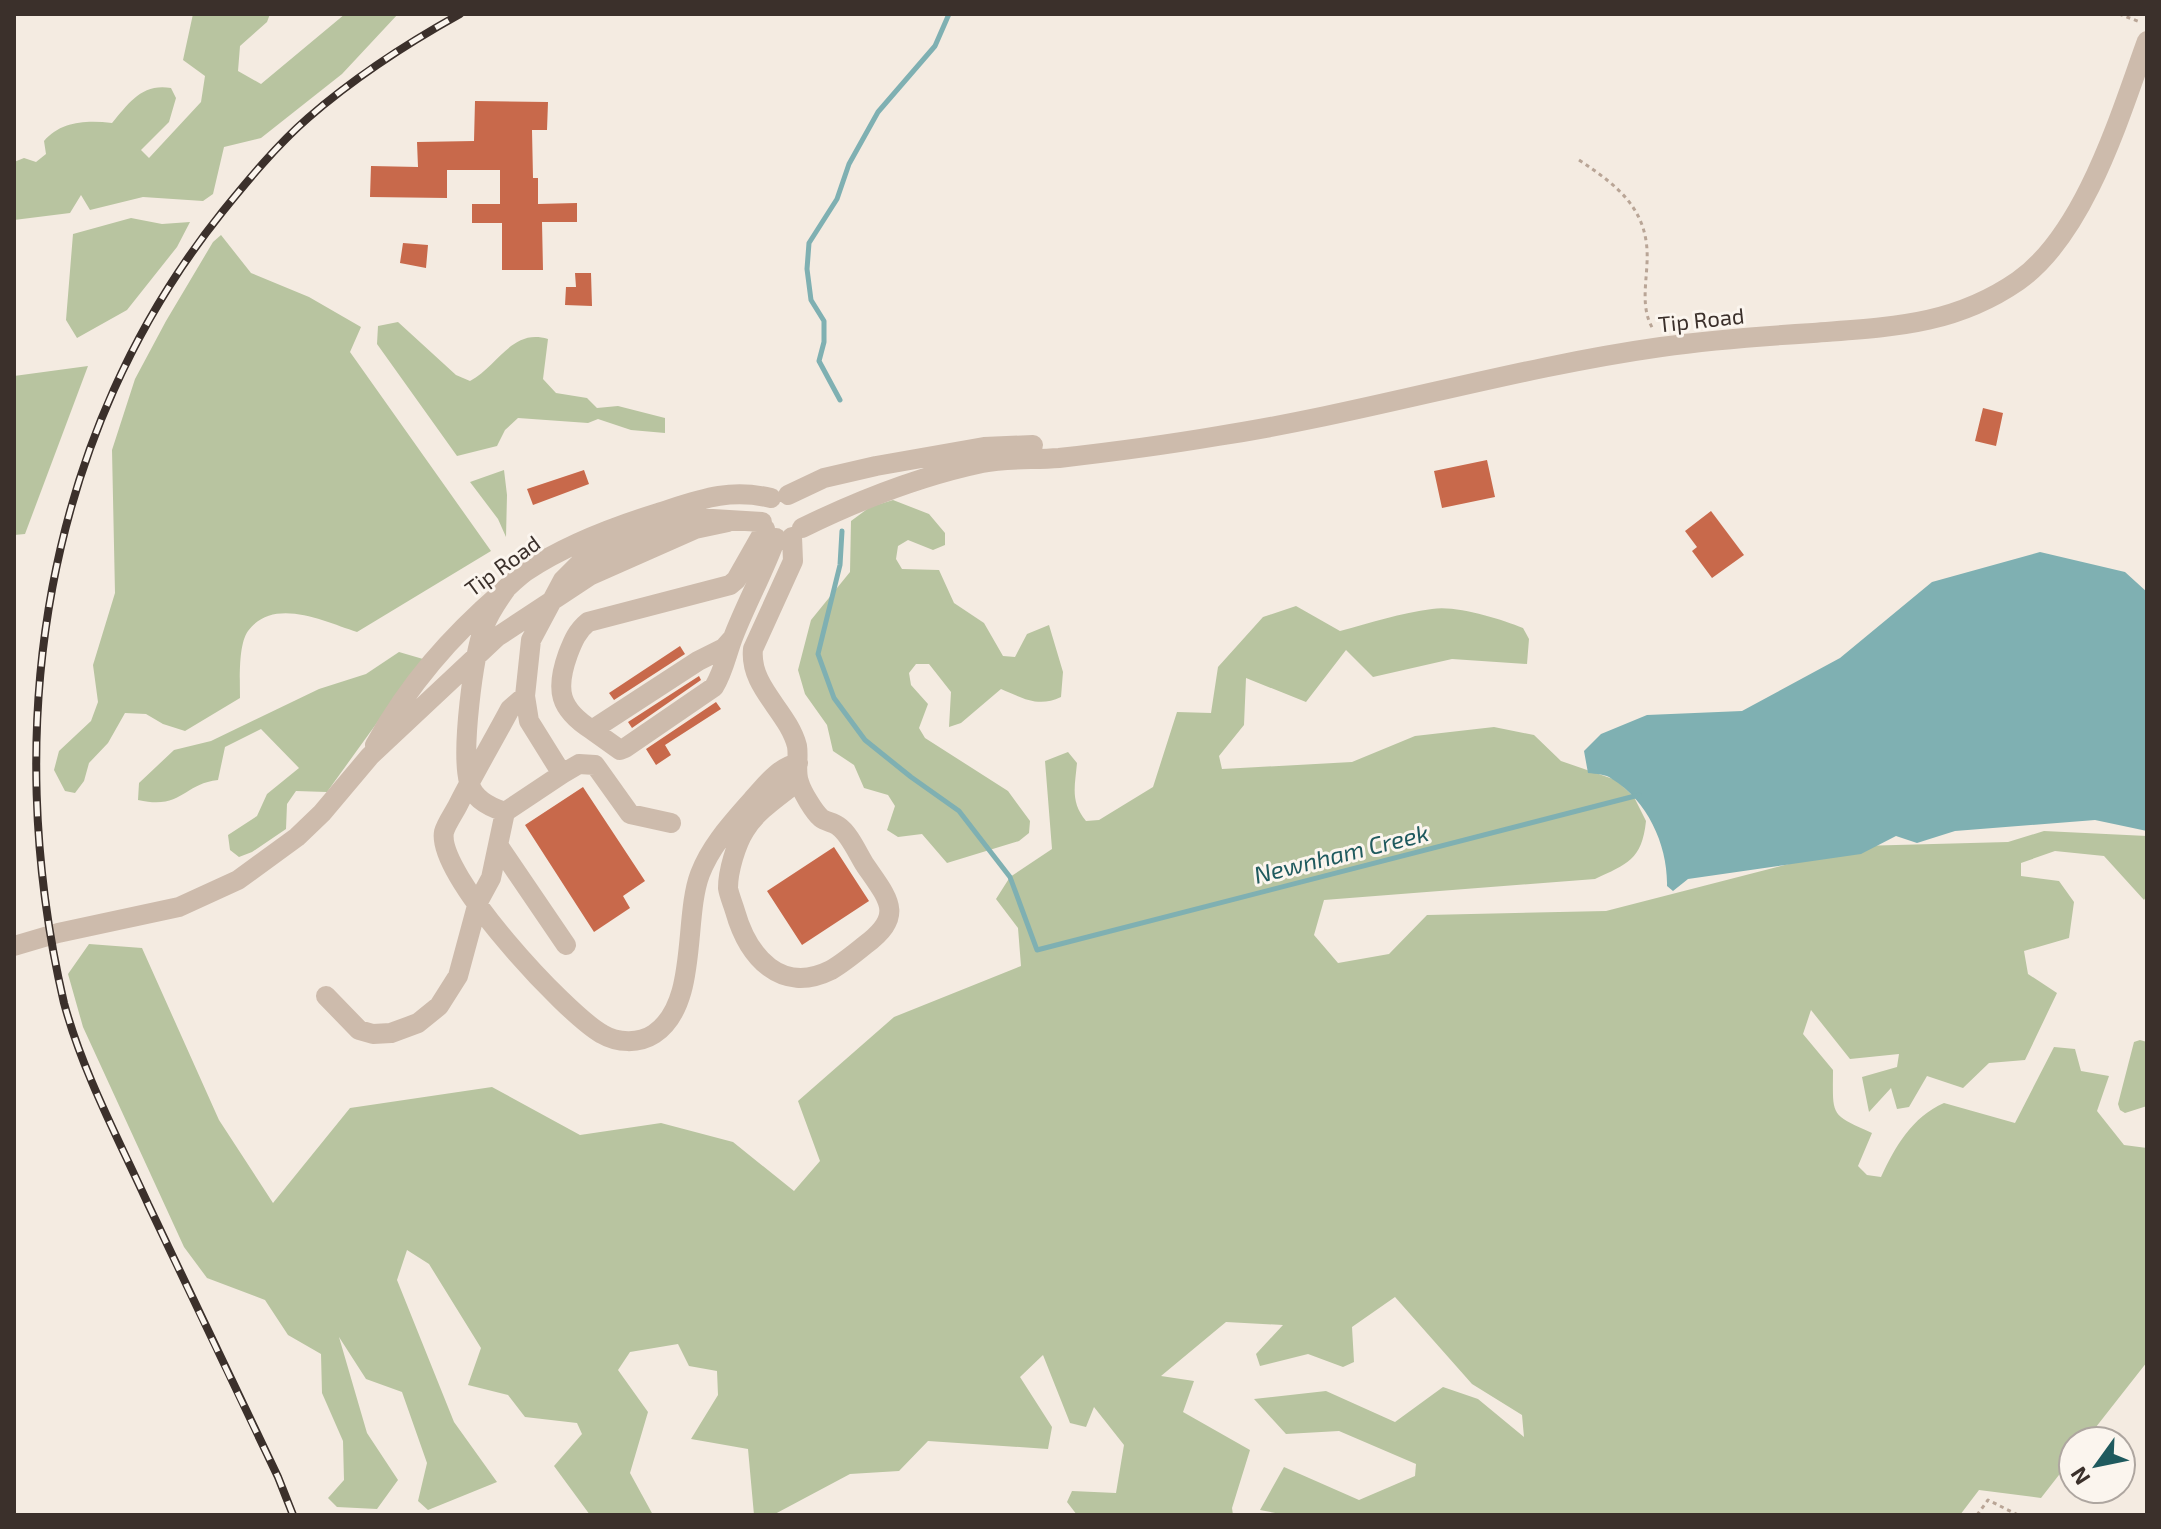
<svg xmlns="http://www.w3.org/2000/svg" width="2161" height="1529" font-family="'Exo 2',sans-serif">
<rect width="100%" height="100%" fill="#f4ebe1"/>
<path fill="#b8c4a0" d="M193 14H270L267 22 240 46 238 71 261 84 345 14H398L342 74 261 138 224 147 213 194 203 201 143 197 90 210 81 195 70 213 14 220V162L24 158 36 162 46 154 44 141C61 121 87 120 112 123 129 103 142 83 171 88L176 98 169 122 141 150 149 158 201 102 205 76 183 60Z
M131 218 162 224 190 222 177 247 127 310 77 338 66 320 73 234Z
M221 235 251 273 309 297 361 327 350 352 491 551 357 632C325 622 274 596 248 631 238 645 240 681 240 698L185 731 163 724 146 714 125 713 108 743 89 763 84 781 75 793 65 791 54 770 59 751 91 721 98 702 93 665 115 593 112 450 135 379 166 321 213 242Z
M398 322 456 375 470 381C499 365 512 328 548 339L543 379 556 393 587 398 597 408 618 406 665 418V433L631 430 598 419 588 423 518 418 505 430 497 446 457 456 377 344 378 326Z
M88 366 25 534 14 535V376Z
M504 470 507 495 506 537 498 519 470 482Z
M893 500 929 514 945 533V545L933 550 908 540 898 546 896 559 902 569 939 570 954 603 984 623 1003 656 1015 657 1027 634 1049 625 1063 672 1061 697C1038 708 1023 698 1001 689L961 723 949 727 951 692 929 664H916L909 673 911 685 928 704 919 728 925 738 1008 791 1030 821 1029 833 1019 841 947 863 922 834 898 837 887 830 895 806 888 795 864 788 854 765 833 751 827 725 805 694 798 670 811 620 850 572 851 521 870 507Z
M1296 606 1340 631C1370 623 1401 613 1432 609 1457 605 1500 619 1523 628L1529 639 1527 664 1452 659 1373 677 1346 650 1306 702 1246 678 1244 725 1219 756 1222 769 1352 762 1415 736 1494 727 1534 735 1561 761 1616 780 1634 797 1646 821C1642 860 1627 864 1595 879L1324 900 1314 935 1338 963 1389 954 1427 915 1606 911 1859 846 2008 842 2044 831 2147 836V895L2144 900 2104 856 2055 851 2021 863V876L2059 881 2074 902 2069 938 2024 951 2028 974 2057 993 2025 1060 1989 1063 1963 1088 1927 1076 1909 1107 1897 1109 1891 1088 1869 1112 1862 1077 1897 1067 1899 1054 1850 1059 1811 1010 1803 1034 1833 1070C1833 1116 1829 1114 1872 1133L1858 1166 1867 1175 1881 1177C1895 1147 1912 1117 1944 1103L2015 1123 2054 1047 2075 1049 2081 1071 2109 1076 2097 1111 2124 1145 2147 1148V1362L2085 1441H2073V1457L2041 1498 1979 1490 1960 1515H1286L1260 1510 1284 1467 1359 1500 1415 1476 1416 1464 1339 1431 1286 1434 1254 1399 1326 1391 1395 1422 1443 1387 1478 1399 1524 1437 1522 1415 1472 1384 1395 1297 1352 1327 1354 1362 1343 1367 1308 1354 1260 1366 1256 1354 1283 1325 1226 1322 1161 1376 1194 1381 1183 1412 1250 1450 1232 1508 1233 1515H1077L1067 1502 1072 1491 1116 1493 1124 1445 1094 1407 1086 1427 1070 1423 1043 1355 1020 1377 1052 1427 1048 1449 928 1441 899 1471 850 1474 773 1515H754L748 1449 691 1439 718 1395 717 1371 689 1366 678 1344 630 1352 618 1370 648 1412 630 1473 653 1515H590L554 1466 582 1434 577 1423 525 1417 508 1395 468 1385 481 1348 429 1264 407 1250 397 1280 454 1422 497 1482 428 1510 418 1501 427 1463 402 1392 366 1379 339 1337 367 1433 398 1480 377 1509 337 1507 328 1498 344 1480 343 1441 322 1393 321 1354 288 1335 265 1300 207 1278 184 1247 83 1027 68 974 89 944 142 948 219 1120 273 1203 350 1108 492 1087 580 1135 661 1123 733 1142 794 1191 820 1161 798 1101 894 1017 1021 966 1018 928 996 899 1010 877 1052 849 1045 761 1068 752 1077 763C1075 786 1070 802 1086 821L1099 820 1153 787 1177 712 1211 713 1218 667 1263 617Z
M399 652 423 659 327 792 296 791 287 804 286 829 252 852 239 857 230 850 228 835 257 816 267 794 299 768 261 729 225 747 218 780C182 784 183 810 138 800L139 783 174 750 211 741 319 689 366 674Z
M2140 1040 2147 1042V1106L2125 1113 2120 1110 2118 1104 2134 1042Z"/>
<path fill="#7fb0b2" d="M2040 552 2125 572 2147 592V831L2095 820 1955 831 1917 843 1896 836 1861 854 1688 879 1673 891 1667 886C1668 846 1648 801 1612 779 1606 774 1596 774 1588 773L1584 751 1601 734 1647 715 1742 711 1840 658 1932 582Z"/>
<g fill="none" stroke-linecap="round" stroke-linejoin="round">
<path stroke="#7fb0b2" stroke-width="5" d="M840 400 819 361 824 342V321L811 300 807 269 809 243 837 199 849 164 878 112 935 46 949 14
M842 531 840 565 818 654 834 698 865 740 911 777 959 811 1010 877 1037 950 1639 795"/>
</g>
<path fill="#c8694b" d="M475 101 548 102 547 130H532L533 178H538V204L577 203V222H542L543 270H502V223H472V204H500V170H447V198L370 197 371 166 418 167 417 142 474 141Z
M403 243 428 245 426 268 400 263Z
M575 273H591L592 306 565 305 566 287H576Z
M1983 408 2003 413 1996 446 1975 441Z
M1487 460 1495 497 1442 508 1434 471Z
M584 470 589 484 533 505 527 489Z
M1711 511 1744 555 1712 578 1692 551 1697 547 1685 531Z
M680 646 685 654 614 700 609 693Z
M699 676 701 680 632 728 628 722Z
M716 702 721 709 665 745 671 755 656 765 646 749Z
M583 787 645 881 623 896 630 908 594 932 525 825Z
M834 847 869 901 802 945 767 891Z"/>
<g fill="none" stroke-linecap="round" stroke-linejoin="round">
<path stroke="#b9a596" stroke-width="3" stroke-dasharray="4 4" stroke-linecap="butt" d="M2119 14 2140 22
M1579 160C1618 186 1650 210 1647 263 1646 286 1641 309 1653 329
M1977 1515 1988 1500 2018 1515"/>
<path stroke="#cdbbac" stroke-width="20" d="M788 495 824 478 876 466 984 447 1033 445
M802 528C859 500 921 476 982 463 1007 458 1033 460 1059 458 1112 452 1165 445 1218 436 1367 413 1512 368 1661 347 1711 340 1763 336 1813 333 1889 327 1953 326 2018 281 2085 234 2120 115 2147 41
M792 537 793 561 753 649C749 687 788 711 797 746 799 758 795 771 799 782 802 792 814 812 821 818 826 822 833 822 838 826 849 833 858 854 865 865 889 900 905 915 865 945 854 954 843 963 831 970 781 995 748 957 735 911 733 904 729 895 728 888 728 871 736 844 745 830 757 810 780 796 798 781
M506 589C497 602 489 613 484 627 473 657 461 751 469 782 473 799 489 807 505 812L562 774 529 721 525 696 531 640 563 580 586 557 668 523 696 518 762 522
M732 639 724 648 698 661 592 730C559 709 555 690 568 654 573 641 577 631 588 622L730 585 736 580 765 529
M525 696 510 709C493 741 474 773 458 805 454 813 446 824 444 832 436 874 565 1013 602 1034 617 1043 639 1044 654 1034 699 1004 683 919 700 874 711 845 732 823 752 800 766 785 777 768 798 763
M592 730 620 750 625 748 714 687C724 671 727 652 734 635 747 602 764 571 776 538
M375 745C409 684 450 637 502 592 510 585 517 578 525 572 565 545 613 527 658 513 699 500 728 488 771 498
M562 774 579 764 595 765 630 814 671 823
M498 845 566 945
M14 946 58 933 179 907 238 880 297 837 322 813 370 756 497 637 591 575 695 529 728 522
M326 996 359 1030 373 1034 391 1033 418 1023 439 1006 458 976 478 902 491 878 505 812"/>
<defs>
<path id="rail" d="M293 1515 278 1477C234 1386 191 1295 148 1204 118 1138 83 1073 64 1003 0 728 44 434 223 211 249 179 277 145 308 118 355 77 406 44 460 14"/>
</defs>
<use href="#rail" stroke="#3b302b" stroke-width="8"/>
<use href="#rail" stroke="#fbf5ee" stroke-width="5" stroke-dasharray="15" stroke-linecap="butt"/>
</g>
<g text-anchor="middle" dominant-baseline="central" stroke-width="6" stroke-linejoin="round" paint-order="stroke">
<g font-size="22" fill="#3b302b" stroke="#fbf5ee">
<text transform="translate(1701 319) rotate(-6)">Tip Road</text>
<text transform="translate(502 565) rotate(-36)">Tip Road</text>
</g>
<g font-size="24" font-style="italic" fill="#1f5a5e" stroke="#fbf5ee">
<text transform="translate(1341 853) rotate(-14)">Newnham Creek</text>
</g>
</g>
<rect width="2161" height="1529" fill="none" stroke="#3b302b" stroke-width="32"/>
<g transform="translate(2097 1465) rotate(237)"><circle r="38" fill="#fbf5ee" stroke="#aea6a0" stroke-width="2"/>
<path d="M0-6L14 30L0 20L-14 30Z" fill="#1f5a5e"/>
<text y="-12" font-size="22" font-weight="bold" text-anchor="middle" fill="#3b302b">N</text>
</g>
</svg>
